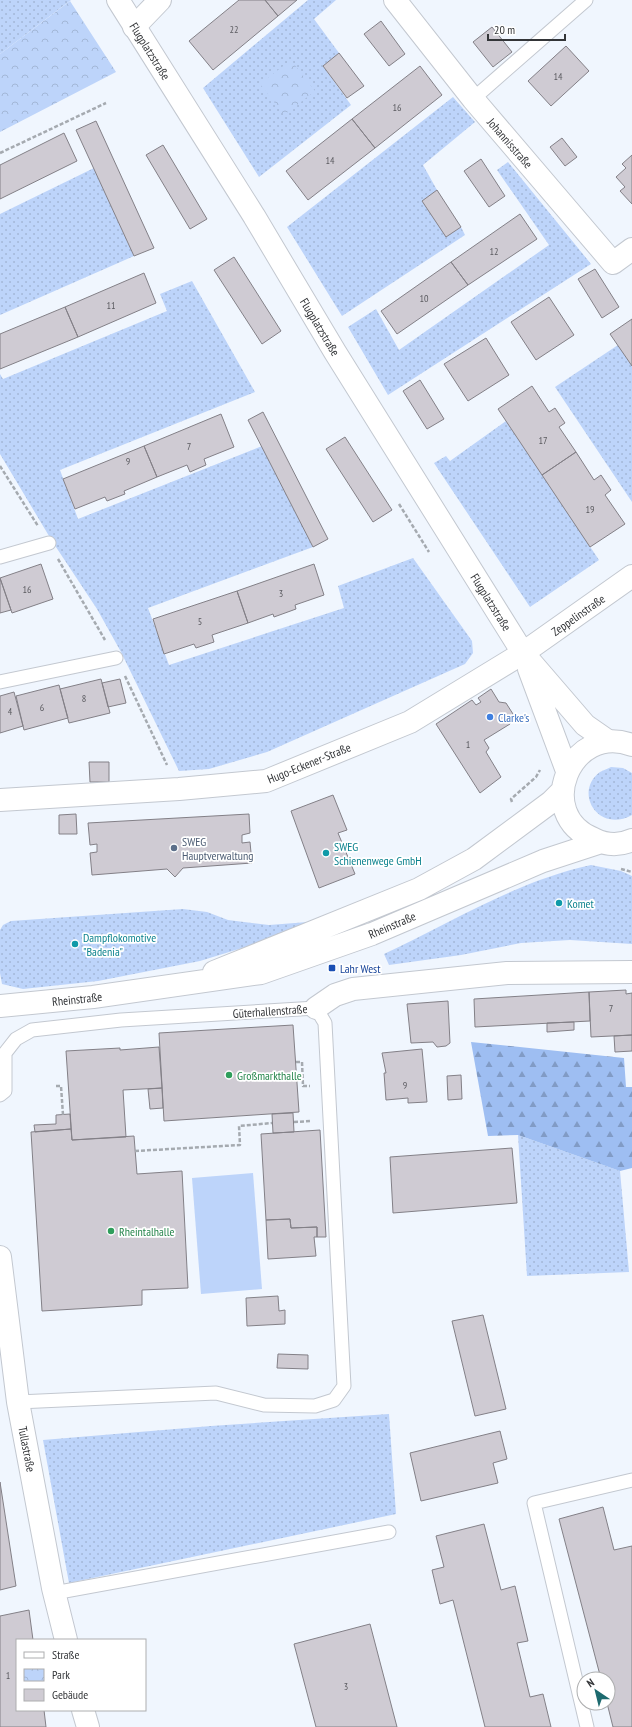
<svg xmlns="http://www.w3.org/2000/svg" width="632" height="1727" font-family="'PT Sans Narrow',sans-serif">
<defs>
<pattern id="grass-dots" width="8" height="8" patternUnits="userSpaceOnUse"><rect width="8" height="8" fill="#bdd4fa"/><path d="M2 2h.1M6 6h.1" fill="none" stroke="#a3b7d7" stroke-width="1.8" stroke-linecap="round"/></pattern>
<pattern id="forest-firs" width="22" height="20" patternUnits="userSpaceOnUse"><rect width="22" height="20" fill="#9ebef2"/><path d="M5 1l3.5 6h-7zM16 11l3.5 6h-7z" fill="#819bc5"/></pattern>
<pattern id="park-crowns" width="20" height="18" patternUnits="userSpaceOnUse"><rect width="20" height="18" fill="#bdd4fa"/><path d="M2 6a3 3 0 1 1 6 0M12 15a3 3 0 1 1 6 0" fill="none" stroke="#a3b7d7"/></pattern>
</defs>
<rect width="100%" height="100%" fill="#f0f6fe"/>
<path fill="url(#grass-dots)" d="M0 0H71L0 54Z
M308 0H336L314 19 339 53 323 66 351 105 259 177 203 88Z
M453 97 475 122 423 165 437 190 422 201 446 237 461 227 465 235 342 316 287 227Z
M508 162 591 264 388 395 348 327 376 309 399 350 549 245 497 170Z
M94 168 134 256 0 315V214Z
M192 281 255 392 60 470 78 519 262 446 313 547 148 608 169 665 344 608 338 586 413 558 472 641 473 653 465 664 267 752 209 769 179 771 121 652 97 609 52 541 0 454V374L3 379 167 311 160 294Z
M618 345 632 366V502L555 387Z
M506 421 599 560 530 607 434 463 446 456 450 461Z
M611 767 623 768 632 773V815C598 834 573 792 600 772 603 770 608 769 611 767Z
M591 865 621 871 632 876V944L570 940 521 943 461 955 389 965 384 954C452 922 517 881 591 865Z
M183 909 207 912 228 920 269 925 308 922 311 927 200 961 98 981 23 989 2 984 0 973V930L3 925 11 921Z
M518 1135 620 1171 629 1272 527 1276Z
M389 1414 396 1514 69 1583 43 1440 211 1426Z"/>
<path fill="url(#forest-firs)" d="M471 1042 624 1058 626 1087H632V1168L620 1171 518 1135 488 1136Z"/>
<path fill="url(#park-crowns)" d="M70 1 116 72 0 132V54Z
M291 60 315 91 284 115 260 84Z"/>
<path fill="#bdd4fa" d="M253 1173 262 1289 201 1294 192 1178Z"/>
<path fill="#cfcbd3" stroke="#838087" d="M239 0H265L278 16 213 70 189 41Z
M265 0H297L278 16Z
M381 21 405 54 389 66 364 34Z
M492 27 512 52 493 67 473 42Z
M566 46 589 71 551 106 528 81Z
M339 53 364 86 347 98 323 66Z
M420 66 442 95 375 148 352 119Z
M352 119 375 148 308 200 286 171Z
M96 121 154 248 134 256 76 130Z
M64 133 77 161 0 199V165Z
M562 138 577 157 565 166 550 147Z
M163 145 207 219 190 229 146 155Z
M632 155V204L620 191 625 187 616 177 626 168 622 164Z
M481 159 505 196 489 207 464 171Z
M437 190 461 227 446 237 422 201Z
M520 214 537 239 468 285 451 262Z
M234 257 281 331 262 344 214 270Z
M451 262 468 285 397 334 381 311Z
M595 269 619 307 602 318 578 279Z
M144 273 156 303 78 337 65 307Z
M549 297 574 335 536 360 511 322Z
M65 307 78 337 0 369V334Z
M632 319V366L610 334Z
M486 338 509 375 468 401 444 364Z
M420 380 444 419 427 429 403 391Z
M532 386 549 412 555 408 565 423 559 427 576 452 542 475 498 409Z
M263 412 328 539 313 547 248 420Z
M221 414 234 447 204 459 206 465 190 472 187 465 157 477 144 446Z
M345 437 392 510 373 522 326 449Z
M144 446 157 477 124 491 125 494 107 501 105 497 75 509 63 479Z
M576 452 594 480 601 475 611 490 605 495 625 524 590 547 542 475Z
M41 564 53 599 12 613 0 578Z
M314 564 324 595 295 605 296 609 274 617 273 614 248 623 237 591Z
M0 578 11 610 0 613Z
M237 591 248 623 212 635 214 642 196 648 194 644 164 654 153 619Z
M101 679 110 713 69 723 60 689Z
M120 679 126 703 108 707 102 683Z
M59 685 68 718 24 730 16 696Z
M491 689 499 702 506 703 513 714 510 724 484 740 489 748 486 752 501 777 480 793 436 724 472 700 476 705 481 702 478 698Z
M14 692 23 726 0 733V696Z
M89 762H109V782H90Z
M333 795 347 830 338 833 355 874 319 888 291 811Z
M76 814 77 834H59V815Z
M249 814 250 833 242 835V843L250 842 252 863 183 868 175 877 167 869 92 875 90 853 97 852V844L90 845 88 823Z
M626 990V994L632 993V1035L591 1037 589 992Z
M589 992 590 1021 475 1027 474 999Z
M448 1001 450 1043 446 1046 437 1047 433 1042 411 1043 407 1004Z
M574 1022V1030L547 1032V1023Z
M293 1025 299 1112 164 1121 159 1033Z
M632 1035V1051L615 1052 614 1036Z
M159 1047 162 1088 123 1090 126 1137 72 1140 66 1051 120 1048V1050Z
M422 1049 427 1102 408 1103V1098L386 1100 384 1073H386L382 1053Z
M461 1075 462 1099 448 1100 447 1076Z
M162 1088 163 1108 150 1109 148 1089Z
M293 1113 294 1132 273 1133 272 1114Z
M70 1114 71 1129 35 1132 34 1125 56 1124V1115Z
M71 1129 72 1140 134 1136 137 1174 182 1171 188 1288 142 1290V1305L42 1311 31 1132Z
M320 1130 326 1237H317V1227L291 1228 290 1219 266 1220 261 1134Z
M512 1148 517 1203 393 1213 390 1157Z
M290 1219 291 1228 317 1227V1237H314L316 1256 268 1259 266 1220Z
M278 1296 279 1311 285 1310V1324L247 1326 246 1298Z
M483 1315 506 1409 475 1416 452 1321Z
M278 1354 308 1355V1369L277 1368Z
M500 1431 507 1459 493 1463 498 1483 421 1501 410 1453Z
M0 1482 16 1586 0 1590Z
M603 1507 614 1550 632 1546V1727H613L607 1703 608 1679H601L559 1519Z
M484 1524 501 1590 515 1586 528 1641 517 1643 530 1697 543 1694 551 1727H485L453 1600 440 1604 432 1570 444 1567 436 1536Z
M29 1610 33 1640H17V1710H44L46 1727H0V1616Z
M370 1624 397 1727H316L294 1644Z"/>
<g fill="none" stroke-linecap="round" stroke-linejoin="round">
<defs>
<path id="lane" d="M473 99 586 0
M0 557 49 543
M0 682 116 658
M0 1095 5 1091V1053L16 1039 32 1030 121 1020 316 1008 325 1023 344 1386 334 1400 315 1406 264 1405 216 1393 18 1402
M54 1593 389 1532
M587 1727 534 1503 632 1480"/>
<path id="street" d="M395 0 473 99 613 263 632 249
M134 27 160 0
M0 800 179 789 266 781 410 722 523 653 632 576
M316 1008 335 995 353 989 507 973 632 972
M0 1257 18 1402 53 1588 66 1640
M83 1710 88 1727"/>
<path id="secondary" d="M118 0 254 216 335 352 523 653 585 725 608 741
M529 669 567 771
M632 745C570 722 533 815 594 839 606 845 619 846 632 840
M214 972 419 889 474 859 551 802 563 790
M0 1006 93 997 261 973 372 934 543 861 601 842"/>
</defs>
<use href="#lane" stroke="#c3c8d0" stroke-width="15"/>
<use href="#street" stroke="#c3c8d0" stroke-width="24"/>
<use href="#secondary" stroke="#c3c8d0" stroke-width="24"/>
<path stroke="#a5aab0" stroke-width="2.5" stroke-dasharray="4 2" stroke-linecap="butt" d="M0 153 106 103
M0 466 38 526
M399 504 429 552
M58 559 105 640
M125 676 167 765
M512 802 511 799 536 777 540 770
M621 869 632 872
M296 1062H302L303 1086H310
M56 1086H61L63 1115
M294 1122 311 1121
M135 1151 240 1145 239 1126 272 1123"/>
<use href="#lane" stroke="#fff" stroke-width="13"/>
<use href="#street" stroke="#fff" stroke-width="22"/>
<use href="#secondary" stroke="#fff" stroke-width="22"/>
</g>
<circle fill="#3f7fe0" stroke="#fff" stroke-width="1.5" cx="490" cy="717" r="4"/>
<circle fill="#5c6f8a" stroke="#fff" stroke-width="1.5" cx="174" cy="848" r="4"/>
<g fill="#0f9aa8" stroke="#fff" stroke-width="1.5">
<circle cx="326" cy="853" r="4"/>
<circle cx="559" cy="903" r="4"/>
<circle cx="75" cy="944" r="4"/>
</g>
<rect fill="#1a4fb4" stroke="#fff" stroke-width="1.5" x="328" y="964" width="8" height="8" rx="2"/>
<g fill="#2e9e5b" stroke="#fff" stroke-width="1.5">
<circle cx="229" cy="1075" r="4"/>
<circle cx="111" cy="1231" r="4"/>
</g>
<g text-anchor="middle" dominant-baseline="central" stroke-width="3.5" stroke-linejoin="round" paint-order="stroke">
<g font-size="10" fill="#5a5a5f">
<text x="234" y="29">22</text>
<text x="558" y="76">14</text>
<text x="397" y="107">16</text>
<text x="330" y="160">14</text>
<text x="494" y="251">12</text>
<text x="424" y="298">10</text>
<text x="111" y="305">11</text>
<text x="543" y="440">17</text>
<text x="189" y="446">7</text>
<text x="128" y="461">9</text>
<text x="590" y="509">19</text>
<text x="27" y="589">16</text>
<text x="281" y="593">3</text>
<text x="200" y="621">5</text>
<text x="84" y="698">8</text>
<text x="42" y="707">6</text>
<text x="10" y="711">4</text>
<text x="468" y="744">1</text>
<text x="611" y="1008">7</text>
<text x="405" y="1085">9</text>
<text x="8" y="1675">1</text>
<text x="346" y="1686">3</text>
</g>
<g font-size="12" fill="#333538" stroke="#fff">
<text transform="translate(150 51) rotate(58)">Flugplatzstraße</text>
<text transform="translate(510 143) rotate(49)">Johannisstraße</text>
<text transform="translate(320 327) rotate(59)">Flugplatzstraße</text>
<text transform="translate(491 602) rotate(58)">Flugplatzstraße</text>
<text transform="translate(578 615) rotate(-35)">Zeppelinstraße</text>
<text transform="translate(309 763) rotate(-22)">Hugo-Eckener-Straße</text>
<text transform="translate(392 925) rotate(-23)">Rheinstraße</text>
<text transform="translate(77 999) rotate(-6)">Rheinstraße</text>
<text transform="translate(270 1011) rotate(-4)">Güterhallenstraße</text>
<text transform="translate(27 1449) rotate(79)">Tullastraße</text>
</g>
<g font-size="12" fill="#366cbe" stroke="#fff" text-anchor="start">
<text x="498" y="717">Clarke's</text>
</g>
<g font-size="12" fill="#4e5e75" stroke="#fff" text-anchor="start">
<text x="182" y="841">SWEG<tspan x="182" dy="14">Hauptverwaltung</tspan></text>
</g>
<g font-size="12" fill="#0d838f" stroke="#fff" text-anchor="start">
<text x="334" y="846">SWEG<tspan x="334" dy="14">Schienenwege GmbH</tspan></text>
<text x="567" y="903">Komet</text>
<text x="83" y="937">Dampflokomotive<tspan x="83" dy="14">"Badenia"</tspan></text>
</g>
<g font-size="12" fill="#164399" stroke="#fff" text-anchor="start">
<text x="340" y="968">Lahr West</text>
</g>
<g font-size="12" fill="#27864d" stroke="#fff" text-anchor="start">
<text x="237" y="1075">Großmarkthalle</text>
<text x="119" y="1231">Rheintalhalle</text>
</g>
</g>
<rect x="16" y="1639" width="130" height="72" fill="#ffffff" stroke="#adaeaf"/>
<rect x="24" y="1652" width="20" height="6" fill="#ffffff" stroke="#adaeaf"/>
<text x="52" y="1659" font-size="12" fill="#333538">Straße</text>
<rect x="24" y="1669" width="20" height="12" fill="url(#park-crowns)" stroke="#adaeaf"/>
<text x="52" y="1679" font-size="12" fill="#333538">Park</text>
<rect x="24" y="1689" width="20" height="12" fill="#cfcbd3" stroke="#adaeaf"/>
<text x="52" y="1699" font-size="12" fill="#333538">Gebäude</text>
<g transform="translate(596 1691) rotate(325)"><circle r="19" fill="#ffffff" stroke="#adaeaf"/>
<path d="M0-3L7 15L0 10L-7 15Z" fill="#1d6a6f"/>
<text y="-6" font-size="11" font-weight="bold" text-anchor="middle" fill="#333538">N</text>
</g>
<path d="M488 34v6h77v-6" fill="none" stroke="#333538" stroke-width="2"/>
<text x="494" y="34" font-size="12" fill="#333538" stroke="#ffffff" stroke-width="3" paint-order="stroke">20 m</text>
</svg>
